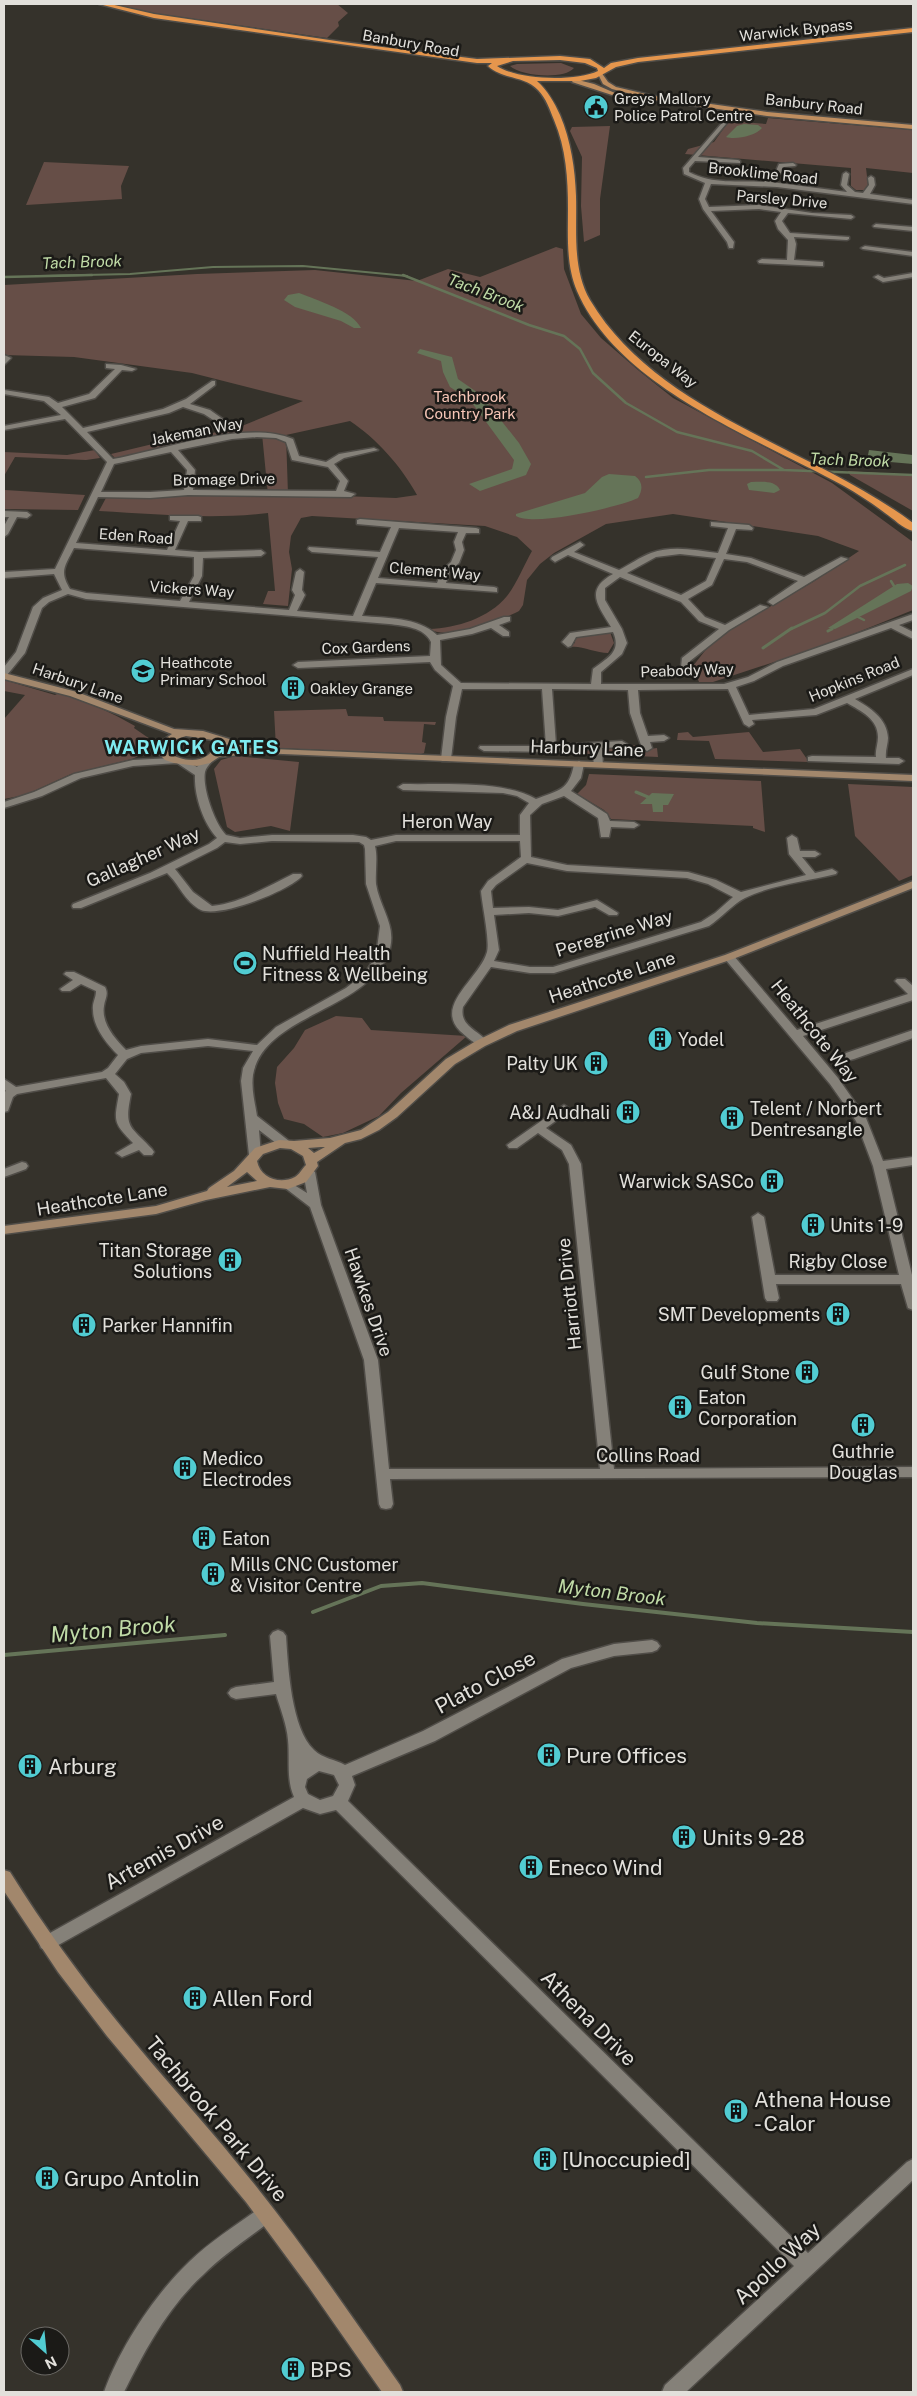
<svg xmlns="http://www.w3.org/2000/svg" width="917" height="2396" font-family="'Public Sans',sans-serif">
<rect width="100%" height="100%" fill="#35322b"/>
<path fill="#664e47" fill-rule="evenodd" d="M112 4H337L348 13 338 22 339 26 327 38 146 12Z
M561 63 574 68C564 80 520 76 510 66L517 64Z
M768 118 913 130V173L866 168 868 185 864 190H856L851 186V168L685 154 688 149 714 142 729 121 766 124Z
M610 126 600 199V235L584 242 581 206 582 157 570 131 572 127Z
M44 162 129 166 121 186 122 199 26 205Z
M556 247 563 249 564 269 581 314 601 338 638 370 673 398 832 483 913 542V610L826 645 713 682H699L693 666 715 638 813 582 859 551 818 536 673 514 606 524 554 553 540 564 527 580 523 605 519 611C500 621 448 641 429 629 457 628 489 618 507 596 516 585 524 565 532 551L517 537 485 526 312 516 301 518 291 536 289 552 292 569 288 606 263 604 268 591H275L268 513C211 520 156 514 99 511L107 496 190 493 268 495 262 434 237 433 116 459 111 454 161 442 162 443 237 428 303 401 192 373 74 357 4 355V285L197 274 315 270 417 281 448 269 480 277ZM350 421C377 439 401 466 417 495L396 498 288 494 286 435Z
M95 450 100 458 86 460 15 457 4 476V452L67 455Z
M848 471 913 475V511L850 475Z
M4 489 5 490 85 495 78 510 4 509Z
M610 632 614 643 608 653C596 653 580 645 571 647L569 645 575 643 574 639 577 636Z
M4 680 55 695 59 693C85 701 111 712 135 726L134 728 150 739 151 745 143 754 132 759 71 774 25 795 4 799V719L25 695 4 691Z
M346 709 348 716 383 717 384 721 436 722 435 725 424 724 422 742 426 743 424 753 421 754 276 748 274 711Z
M688 732 693 737 749 732 763 752 800 749 809 762 715 759 709 741 677 740 678 733Z
M640 745 643 750 657 748 658 757 569 753V750Z
M235 756 299 762 290 831 271 826 235 832 227 827 214 769 221 760Z
M589 774 761 781 765 832 753 828V826L611 819 604 810 577 794 586 785Z
M848 784 913 787V875L899 881 855 836Z
M336 1016 362 1018 371 1030 467 1036 401 1093 379 1116 343 1133 323 1137 304 1124 284 1119 278 1103 275 1083 277 1067 294 1048 305 1030Z"/>
<path fill="#657458" d="M744 124 758 125 762 128C755 136 736 140 726 137L737 126Z
M299 293C316 300 353 311 361 328H354L341 321 295 307 284 300 288 295Z
M420 349 452 357 458 379 481 395 519 443 531 464 526 475 480 491 469 484 512 469 514 460 470 400 450 387 443 372 441 361 417 353Z
M869 450 913 455V464L867 460Z
M609 474 635 476C643 482 643 489 638 498 619 507 534 527 516 516V514L585 493 602 477Z
M751 482C762 482 775 480 780 490L774 493 749 490 747 484Z
M908 583 913 586 911 591 835 629 828 628 897 584Z
M652 793 674 794 668 805H663V812H653L652 804H640Z"/>
<g fill="none" stroke-linecap="round" stroke-linejoin="round">
<path stroke="#657458" stroke-width="2" d="M40 276 130 274 213 267 303 266 407 276"/>
<path stroke="#657458" stroke-width="2.5" d="M403 275 529 325 564 336 580 349 593 373 626 403 677 432 752 451 784 470 913 475
M4 277 92 275
M646 477 709 470H783
M891 581 894 586
M858 617 864 620
M791 629 825 613 860 586 905 565"/>
<path stroke="#657458" stroke-width="3" d="M828 631 832 629
M763 648 792 628
M636 792 648 797"/>
<path stroke="#657458" stroke-width="4" d="M313 1612 381 1586 422 1583 583 1604 757 1623 913 1632
M4 1655 225 1635"/>
<defs>
<path id="street" d="M735 108 737 111 698 157 738 160 740 161V163L695 161 689 168V172C713 185 738 180 764 182L767 176 776 171 779 164 793 163 796 165 795 166 784 167 781 173 772 178 771 182 847 192 841 185 843 174 846 172 849 174 847 185 855 192 863 193 869 185 868 178 871 176 874 178 875 185 870 194 913 200V204L777 187 711 184 705 199 709 207 759 205 812 213 851 215 854 217 851 219 788 213 782 221 790 233 849 237V239L847 240 794 237 796 244 794 260 823 262V266H820L759 263 758 261 762 259 787 260 788 240 778 229 775 221 781 212 759 209 711 211 734 242 733 248H729L727 242 703 209 699 199 705 183 684 174 683 168Z
M876 224 913 227V231L874 227 873 226Z
M865 246 913 252V256L863 249 861 248Z
M913 273V277L883 282 874 277 878 275 884 278Z
M4 355 11 358 4 365Z
M106 364 121 365 136 369 132 371 122 370 95 398 62 407 83 428 163 409 186 399 212 381H215V385L190 404 210 410 234 427 227 429 204 414 183 407 169 413 87 432 113 459C162 450 247 419 293 439L299 456 326 462 339 454 374 448 378 450 344 458 334 464 348 481 344 491 355 494 351 497 188 495 150 498 98 497 76 543 167 550 180 521 170 520V516H198L201 517V521H188L175 550 199 552 261 550 265 553 261 556 203 558 202 576 189 602 289 610 295 595 292 590 296 572 300 569 304 572 302 590 305 595 297 611 353 616 378 557 312 552 308 549 309 547 380 552 391 527 357 524V520L360 519 476 528 479 529V533H466L462 542 464 550 459 563 450 571 446 583 494 587 497 588V592L376 583 362 616C386 618 418 617 437 635L470 629 504 617H510V621L499 625 509 632V636H503L491 628 472 634 440 640 441 665 461 683 591 684 593 669C607 658 622 652 613 632L576 637 571 646 568 647 562 642 570 633 611 627C598 605 584 590 613 574L568 555 555 562 551 559 552 557 580 542 584 545 574 552 619 570C629 565 640 557 651 553 672 545 696 550 718 553L728 528 711 526V522L749 525 753 528 752 530 736 529 726 554 751 558 804 577 841 557 848 559 773 605 768 602 770 600 798 581 747 562 724 559 712 585 688 599 705 617 725 625 760 605 768 607 729 630 690 661 691 667 686 670 681 667 682 658 719 629 699 621 681 602 620 577 605 588V600L622 629 627 643 622 654 601 672V684H724L748 677 777 662 913 614V620L899 625 913 632V639L891 628 783 666 754 681 736 687 749 715 814 709 913 669V675L855 699C870 708 887 718 888 738 888 744 885 751 886 758H899L904 761 899 764 808 761V757L812 756 876 757C875 751 878 744 878 737 878 719 861 711 847 703L816 715 752 720 754 724 749 727 744 724 728 689 638 690 640 713 648 736 664 735 669 738 664 741 650 742 652 748 647 751 642 748 630 713 628 690 552 689 556 745 622 741 627 744 622 747 602 748 603 767H595L594 765 592 749 551 752 484 751 479 748 480 746H546L542 689H462L456 717 451 759 450 761H442L441 759 446 717 453 686 435 670 430 662 298 668 293 665 298 662 430 656 431 642C424 627 404 626 389 624L86 599 68 594 49 602 42 608 25 653 7 675 4 676V667L16 652 33 607 43 598 62 590 54 574 4 578V572L55 569 107 462 65 419 4 430V426L61 415 44 401 4 394V390L49 397 58 403 89 394 115 369 106 368ZM257 437 276 438 286 442 292 460 328 467 340 481 336 491 193 490 195 470 178 450 232 439ZM171 452 187 470 184 490 150 492H101L114 464ZM399 528 458 532 454 542 456 550 451 562 442 570 437 583 378 578ZM74 548 194 557V576L180 601 86 593 70 589C59 571 65 566 74 548ZM680 554 716 558 706 581 681 595 627 573 656 557Z
M4 511 27 512 31 515 27 518 17 517 8 534 4 537V526L9 517H4Z
M209 756 214 759C211 763 206 767 205 772 202 788 215 824 226 835L240 838 272 835H353L366 837 371 840 396 835H520V815L529 803 517 796 503 793 403 790 398 787 403 784C443 785 502 780 536 799 559 790 569 791 574 764L579 761 584 764 581 778 571 791 607 814 610 821 634 822 639 825 634 828 611 827 609 837H601L598 818 564 796 542 804 530 815 531 857 567 865 688 872 716 880 741 892 806 875 789 854 787 838 792 835 797 838 800 851H815L820 854 815 857H802L815 873 832 869 837 872 836 874C808 881 771 885 745 898 733 904 721 918 709 926L554 973H530L491 967 463 1007C459 1026 478 1030 488 1042L482 1046C474 1044 466 1036 460 1031 434 1005 480 978 487 952 490 940 482 905 481 891L488 881 521 857 520 841H396L375 846C378 858 375 871 376 884 380 910 400 928 387 957 362 1011 263 1016 253 1075 251 1089 255 1103 257 1116L289 1141 291 1144 289 1147H281L259 1130 261 1155 255 1159 249 1155 241 1081 243 1068 253 1051 208 1046 141 1053 127 1059 115 1074 124 1082 131 1094C124 1129 130 1125 152 1149L154 1152 152 1155H144L139 1150 122 1157 116 1153 133 1143C113 1122 114 1122 119 1094L106 1078 17 1094 13 1097 8 1111 4 1112V1092L6 1091 4 1089V1079L16 1087 102 1072 108 1068 118 1055C106 1043 93 1027 93 1010 92 1003 96 998 96 991L81 984 70 991H62L60 989 73 980 64 974 66 972H74L105 987C109 995 105 998 104 1006 101 1023 115 1039 126 1050L141 1046 208 1039 257 1045 276 1027 346 988 365 973 376 956 380 926 366 884 365 849 364 845 359 842 272 841 240 844 225 842 217 848 175 869 193 892 212 906C241 903 268 886 293 874H301L302 876C289 891 220 918 201 910 185 902 179 884 167 873L81 908H73L72 906 73 904 150 873 209 844 217 838C203 823 194 795 195 775L177 763 133 766 81 778 42 796 4 808V802L34 792 74 774 133 760 173 758 185 760 197 767 205 757ZM527 863 567 871 687 878 708 884 733 897 715 913 701 922 553 967H530L494 961 499 950 494 915 529 913 558 916 595 907 609 915H617L618 913 597 900 558 910 529 907 493 908 491 891 496 885Z
M729 954 733 955 797 1030 908 994 895 981 897 979H905L913 986V1000L803 1036 838 1078 866 1118 883 1161 913 1157V1165L886 1169 913 1279V1310L908 1308 901 1284H776L779 1298 777 1301H767L765 1298 752 1217 758 1213 764 1217 775 1275H899L873 1166 856 1121 830 1084 725 959 723 957Z
M913 1030V1038L854 1059 850 1060 844 1056 846 1053Z
M564 1105 570 1109 568 1112 546 1128 571 1145 581 1164 614 1469 913 1467V1477L390 1479 393 1504 391 1508 386 1509 381 1508 379 1504 364 1360 310 1207 280 1184 286 1180 307 1193 303 1172 309 1168 315 1172 321 1205 378 1360 389 1469H600L569 1164 562 1150 538 1133 517 1148H509L507 1145Z
M22 1162 26 1163 28 1166 26 1169 4 1177V1169Z
M278 1630 283 1632 286 1636C288 1666 291 1729 314 1750 323 1759 335 1759 345 1765L423 1731 562 1659 614 1644 652 1640 657 1642 660 1646 657 1650 652 1652 614 1656 571 1668 435 1741 352 1776 355 1785 348 1801 808 2253 907 2162 913 2159V2180L686 2392H662L665 2385 794 2266 336 1810 320 1814 303 1808 53 1948 47 1951 41 1948 39 1943 41 1938 294 1797C286 1779 290 1759 288 1740 287 1725 280 1708 276 1694L236 1699 231 1697 228 1693 231 1689 236 1687 274 1682 270 1636 273 1632ZM319 1771 334 1775 339 1785 333 1796 320 1800 308 1794 305 1787 307 1779Z
M266 2205 272 2208 275 2214 272 2220C249 2238 224 2254 203 2275 168 2307 145 2350 124 2392H104C120 2347 155 2294 190 2261 211 2241 236 2225 260 2208Z"/>
<path id="secondary" d="M4 673 77 692 174 729 203 731 249 745V748L913 775V781L260 753 219 757 210 763 197 766 174 763 165 760 158 753 160 742 172 734 70 696 4 679ZM186 736 213 740 215 743C211 765 182 763 168 752L169 745 177 739ZM225 744 241 749 224 750Z
M913 881V888L733 959 517 1031 485 1046 455 1064 397 1117 379 1130 361 1139 345 1143 317 1162 318 1166 306 1182 288 1189 270 1187 206 1200 156 1214 4 1234V1226L156 1206 207 1191 209 1188 234 1171 255 1148 279 1140 294 1141 330 1138 361 1130 388 1112 446 1059 476 1041 509 1025 725 955ZM321 1147H325L314 1153 308 1148ZM280 1148 291 1149 303 1156 306 1165C302 1169 299 1175 295 1177 280 1185 260 1178 257 1161L263 1154ZM247 1172 257 1181 227 1187Z
M4 1870 10 1872C43 1925 80 1976 120 2025 158 2072 199 2116 237 2163 296 2234 347 2310 400 2385L403 2392H382L308 2286 246 2202 107 2036 58 1972 4 1891Z"/>
<path id="primary" d="M601 72 608 82 616 87 654 96 767 112 913 125V129L767 116 654 100 612 89 603 84 598 74Z
M574 79 594 84 615 93 612 95 572 82Z"/>
<path id="highway" d="M99 4H110L154 14 343 42 477 59 560 56 590 59 604 68 611 63 638 58 913 28V32L638 62 616 67 596 78 580 81H537C548 91 554 102 560 115 571 141 575 169 576 196 577 230 572 269 590 300 658 414 812 447 913 523V531C903 529 893 518 885 513 872 503 858 494 844 486 757 438 619 388 577 291 566 265 568 236 568 209 568 179 566 148 554 120 550 110 546 98 538 90 524 75 503 80 488 66L492 63H477L154 18ZM560 60 585 63 597 68 598 71C575 82 517 80 497 66L513 61Z"/>
</defs>
<use href="#street" stroke="#504d48" stroke-width="3"/>
<use href="#secondary" stroke="#504d48" stroke-width="3"/>
<use href="#primary" stroke="#504d48" stroke-width="3"/>
<use href="#highway" stroke="#504d48" stroke-width="3"/>
<use href="#street" fill="#858179" fill-rule="evenodd"/>
<use href="#secondary" fill="#a2876c" fill-rule="evenodd"/>
<use href="#primary" fill="#bf8e5f" fill-rule="evenodd"/>
<use href="#highway" fill="#e5964d" fill-rule="evenodd"/>
</g>
<defs>
<symbol id="civic-disc" viewBox="-11 -11 22 22"><circle r="9.5" fill="#51ccd2" stroke="#1b1a17"/><path d="M-.6-6.5H3V-4.5H.6V-3L4-1V1h2V6H-6V1h2V-1L-.6-3ZM-1.2 2.5V6h2.4V2.5Z" fill="#111"/></symbol>
<symbol id="school-disc" viewBox="-11 -11 22 22"><circle r="9.5" fill="#51ccd2" stroke="#1b1a17"/><path d="M0-5L7-2L0 1L-7-2ZM-4 1L0 2.5L4 1V4Q0 6-4 4Z" fill="#111"/></symbol>
<symbol id="building-disc" viewBox="-11 -11 22 22"><circle r="9.5" fill="#51ccd2" stroke="#1b1a17"/><path d="M-4-6H4V6H1V3H-1V6H-4ZM-2.5-4.3h1.7v1.8h-1.7ZM.8-4.3h1.7v1.8H.8ZM-2.5-1h1.7V.8h-1.7ZM.8-1h1.7V.8H.8Z" fill="#111"/></symbol>
<symbol id="stadium-disc" viewBox="-11 -11 22 22"><circle r="9.5" fill="#51ccd2" stroke="#1b1a17"/><path d="M0-5a6.5 5 0 1 0 0 10a6.5 5 0 1 0 0-10ZM-3.5-1.8h7v3.6h-7Z" fill="#111"/></symbol>
</defs>
<g fill-rule="evenodd">
<use href="#civic-disc" x="582" y="93" width="28" height="28"/>
<use href="#school-disc" x="129" y="657" width="28" height="28"/>
<use href="#building-disc" x="279" y="674" width="28" height="28"/>
<use href="#stadium-disc" x="231" y="949" width="28" height="28"/>
<use href="#building-disc" x="646" y="1025" width="28" height="28"/>
<use href="#building-disc" x="582" y="1049" width="28" height="28"/>
<use href="#building-disc" x="614" y="1098" width="28" height="28"/>
<use href="#building-disc" x="718" y="1104" width="28" height="28"/>
<use href="#building-disc" x="758" y="1167" width="28" height="28"/>
<use href="#building-disc" x="799" y="1211" width="28" height="28"/>
<use href="#building-disc" x="216" y="1246" width="28" height="28"/>
<use href="#building-disc" x="824" y="1300" width="28" height="28"/>
<use href="#building-disc" x="70" y="1311" width="28" height="28"/>
<use href="#building-disc" x="793" y="1358" width="28" height="28"/>
<use href="#building-disc" x="666" y="1393" width="28" height="28"/>
<use href="#building-disc" x="849" y="1411" width="28" height="28"/>
<use href="#building-disc" x="171" y="1454" width="28" height="28"/>
<use href="#building-disc" x="190" y="1524" width="28" height="28"/>
<use href="#building-disc" x="199" y="1560" width="28" height="28"/>
<use href="#building-disc" x="535" y="1741" width="28" height="28"/>
<use href="#building-disc" x="16" y="1752" width="28" height="28"/>
<use href="#building-disc" x="670" y="1823" width="28" height="28"/>
<use href="#building-disc" x="517" y="1853" width="28" height="28"/>
<use href="#building-disc" x="181" y="1984" width="28" height="28"/>
<use href="#building-disc" x="722" y="2097" width="28" height="28"/>
<use href="#building-disc" x="531" y="2145" width="28" height="28"/>
<use href="#building-disc" x="33" y="2164" width="28" height="28"/>
<use href="#building-disc" x="279" y="2355" width="28" height="28"/>
</g>
<g text-anchor="middle" dominant-baseline="central" stroke-width="5" stroke-linejoin="round" paint-order="stroke">
<g font-size="15" fill="#e2e0db" stroke="#1b1a17">
<text transform="translate(796 30) rotate(-6)">Warwick Bypass</text>
<text transform="translate(411 43) rotate(10)">Banbury Road</text>
<text transform="translate(814 104) rotate(6)">Banbury Road</text>
<text transform="translate(763 173) rotate(6)">Brooklime Road</text>
<text transform="translate(782 199) rotate(5)">Parsley Drive</text>
<text transform="translate(663 359) rotate(38)">Europa Way</text>
<text transform="translate(197 431) rotate(-11)">Jakeman Way</text>
<text transform="translate(224 479) rotate(-1)">Bromage Drive</text>
<text transform="translate(136 536) rotate(4)">Eden Road</text>
<text transform="translate(435 571) rotate(5)">Clement Way</text>
<text transform="translate(192 589) rotate(4)">Vickers Way</text>
<text transform="translate(366 647) rotate(-2)">Cox Gardens</text>
<text transform="translate(687 670) rotate(-2)">Peabody Way</text>
<text transform="translate(854 679) rotate(-22)">Hopkins Road</text>
<text transform="translate(78 683) rotate(19)">Harbury Lane</text>
</g>
<g font-size="15" fill="#e2e0db" stroke="#1b1a17" text-anchor="start">
<text x="614" y="98">Greys Mallory<tspan x="614" dy="17">Police Patrol Centre</tspan></text>
<text x="160" y="662">Heathcote<tspan x="160" dy="17">Primary School</tspan></text>
<text x="310" y="688">Oakley Grange</text>
</g>
<g font-size="15" fill="#f7c6b7" stroke="#1b1a17">
<text x="470" y="396">Tachbrook<tspan x="470" dy="17">Country Park</tspan></text>
</g>
<g font-size="16" font-style="italic" fill="#c0dba7" stroke="#1b1a17">
<text transform="translate(82 262) rotate(-2)">Tach Brook</text>
<text transform="translate(486 293) rotate(21)">Tach Brook</text>
<text transform="translate(850 460) rotate(2)">Tach Brook</text>
</g>
<g font-size="18" fill="#e2e0db" stroke="#1b1a17">
<text transform="translate(587 748) rotate(2)">Harbury Lane</text>
<text x="447" y="821">Heron Way</text>
<text transform="translate(143 857) rotate(-24)">Gallagher Way</text>
<text transform="translate(614 933) rotate(-17)">Peregrine Way</text>
<text transform="translate(612 977) rotate(-18)">Heathcote Lane</text>
<text transform="translate(815 1031) rotate(51)">Heathcote Way</text>
<text transform="translate(102 1199) rotate(-9)">Heathcote Lane</text>
<text x="838" y="1261">Rigby Close</text>
<text transform="translate(569 1294) rotate(-96)">Harriott Drive</text>
<text transform="translate(369 1302) rotate(71)">Hawkes Drive</text>
<text x="648" y="1455">Collins Road</text>
</g>
<g font-size="18" fill="#e2e0db" stroke="#1b1a17" text-anchor="start">
<text x="262" y="953">Nuffield Health<tspan x="262" dy="21">Fitness &amp; Wellbeing</tspan></text>
<text x="678" y="1039">Yodel</text>
<text x="578" y="1063" text-anchor="end">Palty UK</text>
<text x="750" y="1108">Telent / Norbert<tspan x="750" dy="21">Dentresangle</tspan></text>
<text x="610" y="1112" text-anchor="end">A&amp;J Audhali</text>
<text x="754" y="1181" text-anchor="end">Warwick SASCo</text>
<text x="830" y="1225">Units 1-9</text>
<text x="212" y="1250" text-anchor="end">Titan Storage<tspan x="212" dy="21">Solutions</tspan></text>
<text x="820" y="1314" text-anchor="end">SMT Developments</text>
<text x="102" y="1325">Parker Hannifin</text>
<text x="790" y="1372" text-anchor="end">Gulf Stone</text>
<text x="698" y="1397">Eaton<tspan x="698" dy="21">Corporation</tspan></text>
<text x="863" y="1451" text-anchor="middle">Guthrie<tspan x="863" dy="21">Douglas</tspan></text>
<text x="202" y="1458">Medico<tspan x="202" dy="21">Electrodes</tspan></text>
<text x="222" y="1538">Eaton</text>
<text x="230" y="1564">Mills CNC Customer<tspan x="230" dy="21">&amp; Visitor Centre</tspan></text>
</g>
<g font-size="19" font-weight="bold" letter-spacing="1" fill="#7febf0" stroke="#1b1a17">
<text x="192" y="747">WARWICK GATES</text>
</g>
<g font-size="19" font-style="italic" fill="#c0dba7" stroke="#1b1a17">
<text transform="translate(612 1592) rotate(7)">Myton Brook</text>
</g>
<g font-size="21" fill="#e2e0db" stroke="#1b1a17">
<text transform="translate(485 1682) rotate(-28)">Plato Close</text>
<text transform="translate(164 1852) rotate(-29)">Artemis Drive</text>
<text transform="translate(589 2018) rotate(45)">Athena Drive</text>
<text transform="translate(217 2119) rotate(50)">Tachbrook Park Drive</text>
<text transform="translate(777 2263) rotate(-43)">Apollo Way</text>
</g>
<g font-size="21" fill="#e2e0db" stroke="#1b1a17" text-anchor="start">
<text x="566" y="1755">Pure Offices</text>
<text x="48" y="1766">Arburg</text>
<text x="702" y="1837">Units 9-28</text>
<text x="548" y="1867">Eneco Wind</text>
<text x="212" y="1998">Allen Ford</text>
<text x="754" y="2099">Athena House<tspan x="754" dy="24">- Calor</tspan></text>
<text x="562" y="2159">[Unoccupied]</text>
<text x="64" y="2178">Grupo Antolin</text>
<text x="310" y="2369">BPS</text>
</g>
<g font-size="22" font-style="italic" fill="#c0dba7" stroke="#1b1a17">
<text transform="translate(113 1629) rotate(-5)">Myton Brook</text>
</g>
</g>
<rect width="917" height="2396" fill="none" stroke="#e2e0db" stroke-width="10"/>
<g transform="translate(45 2351) rotate(153)"><circle r="24" fill="#1b1a17" stroke="#6b6965"/>
<path d="M0-4L9 19L0 12L-9 19Z" fill="#51ccd2"/>
<text y="-8" font-size="14" font-weight="bold" text-anchor="middle" fill="#e2e0db">N</text>
</g>
</svg>
